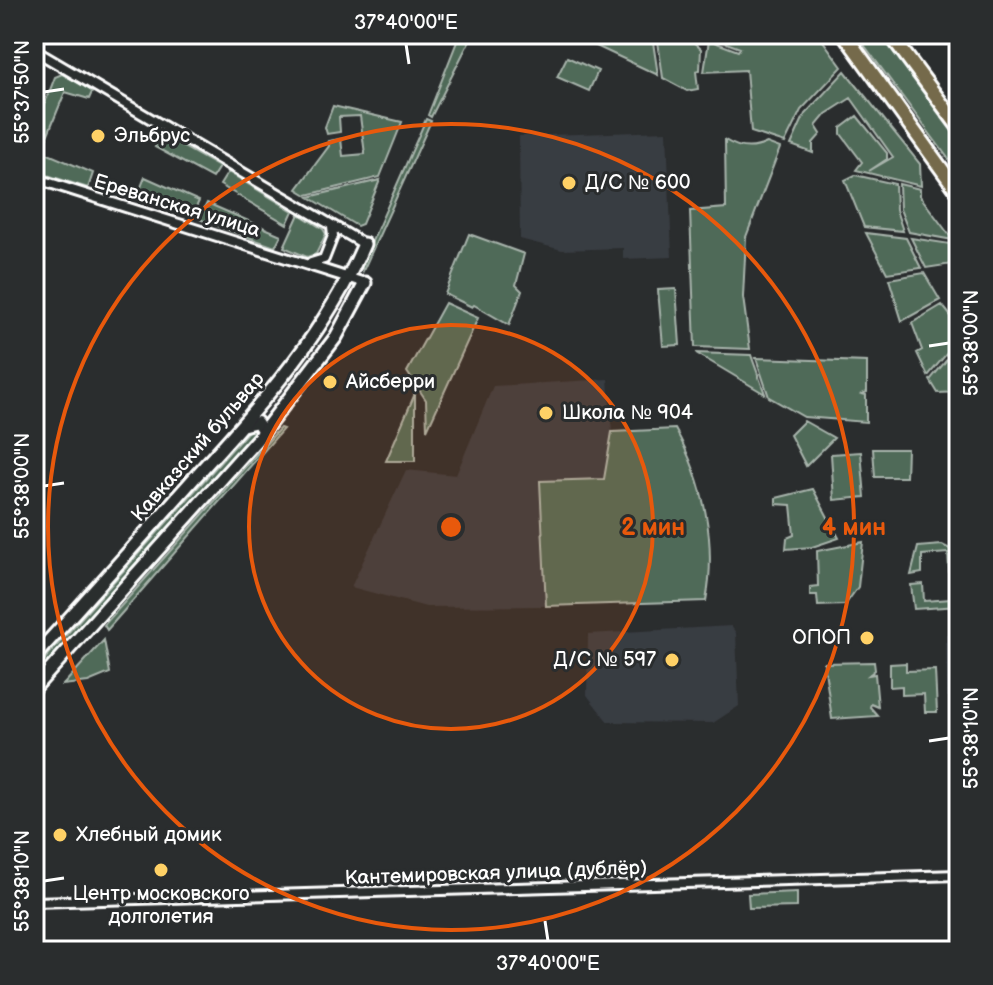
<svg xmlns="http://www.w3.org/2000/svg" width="993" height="985" font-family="'Balsamiq Sans',sans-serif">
<rect width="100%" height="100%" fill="#2a2d2e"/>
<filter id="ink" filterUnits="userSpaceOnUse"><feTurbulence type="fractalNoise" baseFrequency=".0125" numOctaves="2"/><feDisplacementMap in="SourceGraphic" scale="16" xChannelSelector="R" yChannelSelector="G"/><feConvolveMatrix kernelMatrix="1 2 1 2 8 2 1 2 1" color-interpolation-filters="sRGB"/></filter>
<g filter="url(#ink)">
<path fill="#393c42" d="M667 131 672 257 623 259V248L562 250 520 239 519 136Z
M608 379 612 432 604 479 541 481 546 606 426 607 351 587 406 470 456 475 493 386Z
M731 626 736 633 739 706 713 723 608 722 587 695 588 634Z
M959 633V697H947L946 634Z"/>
<path fill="#506a58" stroke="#a8b4ac" stroke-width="2" d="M460 34H473L431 117 428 115Z
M720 34H818L842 67 801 110 785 143 751 132 746 70 704 72 709 40 738 51 740 48 713 38Z
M856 34H880L959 141V173Z
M690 39 701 49 700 70 696 71 698 89 687 91 663 78 658 41Z
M596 41 653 42 658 75 594 45Z
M567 57 598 71 589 91 557 77Z
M845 71 920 164 921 186 856 170 862 162 841 134V128L857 116 887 153V159L869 171 893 157 851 98 826 114 816 126 821 134 813 143V153L791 145 805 114Z
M62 74 93 90 89 99 65 92 41 151 93 173 88 188 34 171V132L55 77Z
M333 106 402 122 380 177 307 195 297 189 329 146 328 141 341 139 343 156 365 154 360 116 339 117 340 132 327 134 325 127Z
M426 119 431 121 363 271 361 266Z
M162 135 219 167 212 178 155 147Z
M725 140C739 149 753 150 767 143L780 148 746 237 743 297 750 349 695 347 690 211 726 208Z
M228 172 293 211 287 224 220 185Z
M855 175 895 184 896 210 903 231 864 227 845 180Z
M145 177 199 201 192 216 137 197Z
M380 180 362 224 357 226 309 197Z
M899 184 920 189V196L953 240 909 232 900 209Z
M207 203 281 235 275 247 199 219Z
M299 214 323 229 326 234 316 254 307 257 284 247Z
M866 233 906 238 921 268 887 273Z
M469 234 524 254 516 285 522 291 509 325 474 305 472 307 445 294Z
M911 238 957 245 959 263 926 268Z
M924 273 940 300 902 321 889 279Z
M676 289 680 345 663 346 658 290Z
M445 303 478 318 427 430 426 400 407 372Z
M942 305 959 326V339L928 376 917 353 922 350 912 323Z
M959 345V392L938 393 930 380Z
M696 353 751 355 765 394Z
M756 358 867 362V392L862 394 866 395V422L804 417 769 397Z
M415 391V461H386L414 396Z
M804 421 834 438 806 466 790 435Z
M280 428 283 429 107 630 104 625Z
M250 429 256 431V436L34 679V671Z
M675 429C704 480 717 543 706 601L546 606 540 481 604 479 612 432Z
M873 449H907L906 477H875Z
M861 452 865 497 834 500 831 454Z
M813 489 839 538 812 547 786 549 787 538 794 535 791 505 776 504V498Z
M863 542 858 587 845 605 818 606 817 595H810V587L818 586 817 551Z
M942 545 954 551 959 606 914 609 911 585 923 584 924 601 951 599 948 553 922 555V573L911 575 918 547Z
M104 640 110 673 88 682 63 685Z
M874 662 875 670 869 675 875 674 878 707 871 704 870 707 878 716 832 719 824 663Z
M906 663V671L935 670 937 712H925L924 694 902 695V686L890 687V664Z
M797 892V907L749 908 748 894Z"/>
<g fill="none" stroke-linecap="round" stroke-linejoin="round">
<defs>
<path id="minor" d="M34 50 364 244
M34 178 365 283
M311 263 324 259 333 236 332 227
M34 902 959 875"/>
<path id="tertiary" d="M245 425 257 422 262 430 260 436"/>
<path id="secondary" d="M34 657C92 594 148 530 205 466 268 397 327 330 364 244
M34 688 260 436 336 337 365 283"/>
<path id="primary" d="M844 34 959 193
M890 34 959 127"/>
</defs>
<use href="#minor" stroke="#fff" stroke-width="14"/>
<use href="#tertiary" stroke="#fff" stroke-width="16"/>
<use href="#secondary" stroke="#fff" stroke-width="17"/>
<use href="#primary" stroke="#fff" stroke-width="18"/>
<use href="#minor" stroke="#2a2d2e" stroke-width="8"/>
<use href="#tertiary" stroke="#2a2d2e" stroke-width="10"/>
<use href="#secondary" stroke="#2a2d2e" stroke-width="11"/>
<use href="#primary" stroke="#756b4b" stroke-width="12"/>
</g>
</g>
<path fill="none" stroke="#fff" stroke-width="3" d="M406 44 409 64M44 92 64 89M929 346 949 343M44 486 64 483M929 741 949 738M44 881 64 878M545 921 548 941"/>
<circle cx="451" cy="527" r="202" fill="#e8590c" fill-opacity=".12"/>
<g fill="none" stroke="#e8590c" stroke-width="4">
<circle cx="451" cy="527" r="202"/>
<circle cx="451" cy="527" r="403"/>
</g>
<g fill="#ffd166" stroke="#2a2d2e" stroke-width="3">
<circle cx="98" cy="136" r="8"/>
<circle cx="569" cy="183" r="8"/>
<circle cx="330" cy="382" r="8"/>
<circle cx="546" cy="413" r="8"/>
<circle cx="867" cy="638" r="8"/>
<circle cx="672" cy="660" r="8"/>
<circle cx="60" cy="835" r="8"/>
<circle cx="161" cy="870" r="8"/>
</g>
<g text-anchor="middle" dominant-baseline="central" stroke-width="6" stroke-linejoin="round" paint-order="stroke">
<g font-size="20" fill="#fff" stroke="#2a2d2e" text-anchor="start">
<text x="114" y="136">Эльбрус</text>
<text x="585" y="183">Д/C № 600</text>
<text x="346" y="382">Айсберри</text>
<text x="562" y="413">Школа № 904</text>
<text x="851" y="638" text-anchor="end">ОПОП</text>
<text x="656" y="660" text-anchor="end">Д/C № 597</text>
<text x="76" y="835">Хлебный домик</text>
<text x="161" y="894" text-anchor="middle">Центр московского<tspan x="161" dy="23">долголетия</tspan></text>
</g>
<g font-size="20" fill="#fff" stroke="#2a2d2e">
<text transform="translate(177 206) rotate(17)">Ереванская улица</text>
<text transform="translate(198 447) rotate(-49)">Кавказский бульвар</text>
<text transform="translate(496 873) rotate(-2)">Кантемировская улица (дублёр)</text>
</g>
</g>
<circle cx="451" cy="527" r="12" fill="#e8590c" stroke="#2a2d2e" stroke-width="4"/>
<g font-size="24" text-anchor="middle" font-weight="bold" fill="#e8590c" stroke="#2a2d2e" stroke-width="6" stroke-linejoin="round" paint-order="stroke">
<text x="653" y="535">2 мин</text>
<text x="854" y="535">4 мин</text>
</g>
<rect width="993" height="985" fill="none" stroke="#2a2d2e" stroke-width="88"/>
<rect x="44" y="44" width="905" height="897" fill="none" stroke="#fff" stroke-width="3"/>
<g font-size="20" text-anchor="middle" fill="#fff">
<text x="406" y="29">37°40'00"E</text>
<text transform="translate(22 92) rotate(-90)" y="7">55°37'50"N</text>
<text transform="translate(971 343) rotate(-90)" y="7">55°38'00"N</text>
<text transform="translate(22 486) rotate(-90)" y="7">55°38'00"N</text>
<text transform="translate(971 738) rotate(-90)" y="7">55°38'10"N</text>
<text transform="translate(22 881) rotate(-90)" y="7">55°38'10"N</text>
<text x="548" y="970">37°40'00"E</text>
</g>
</svg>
